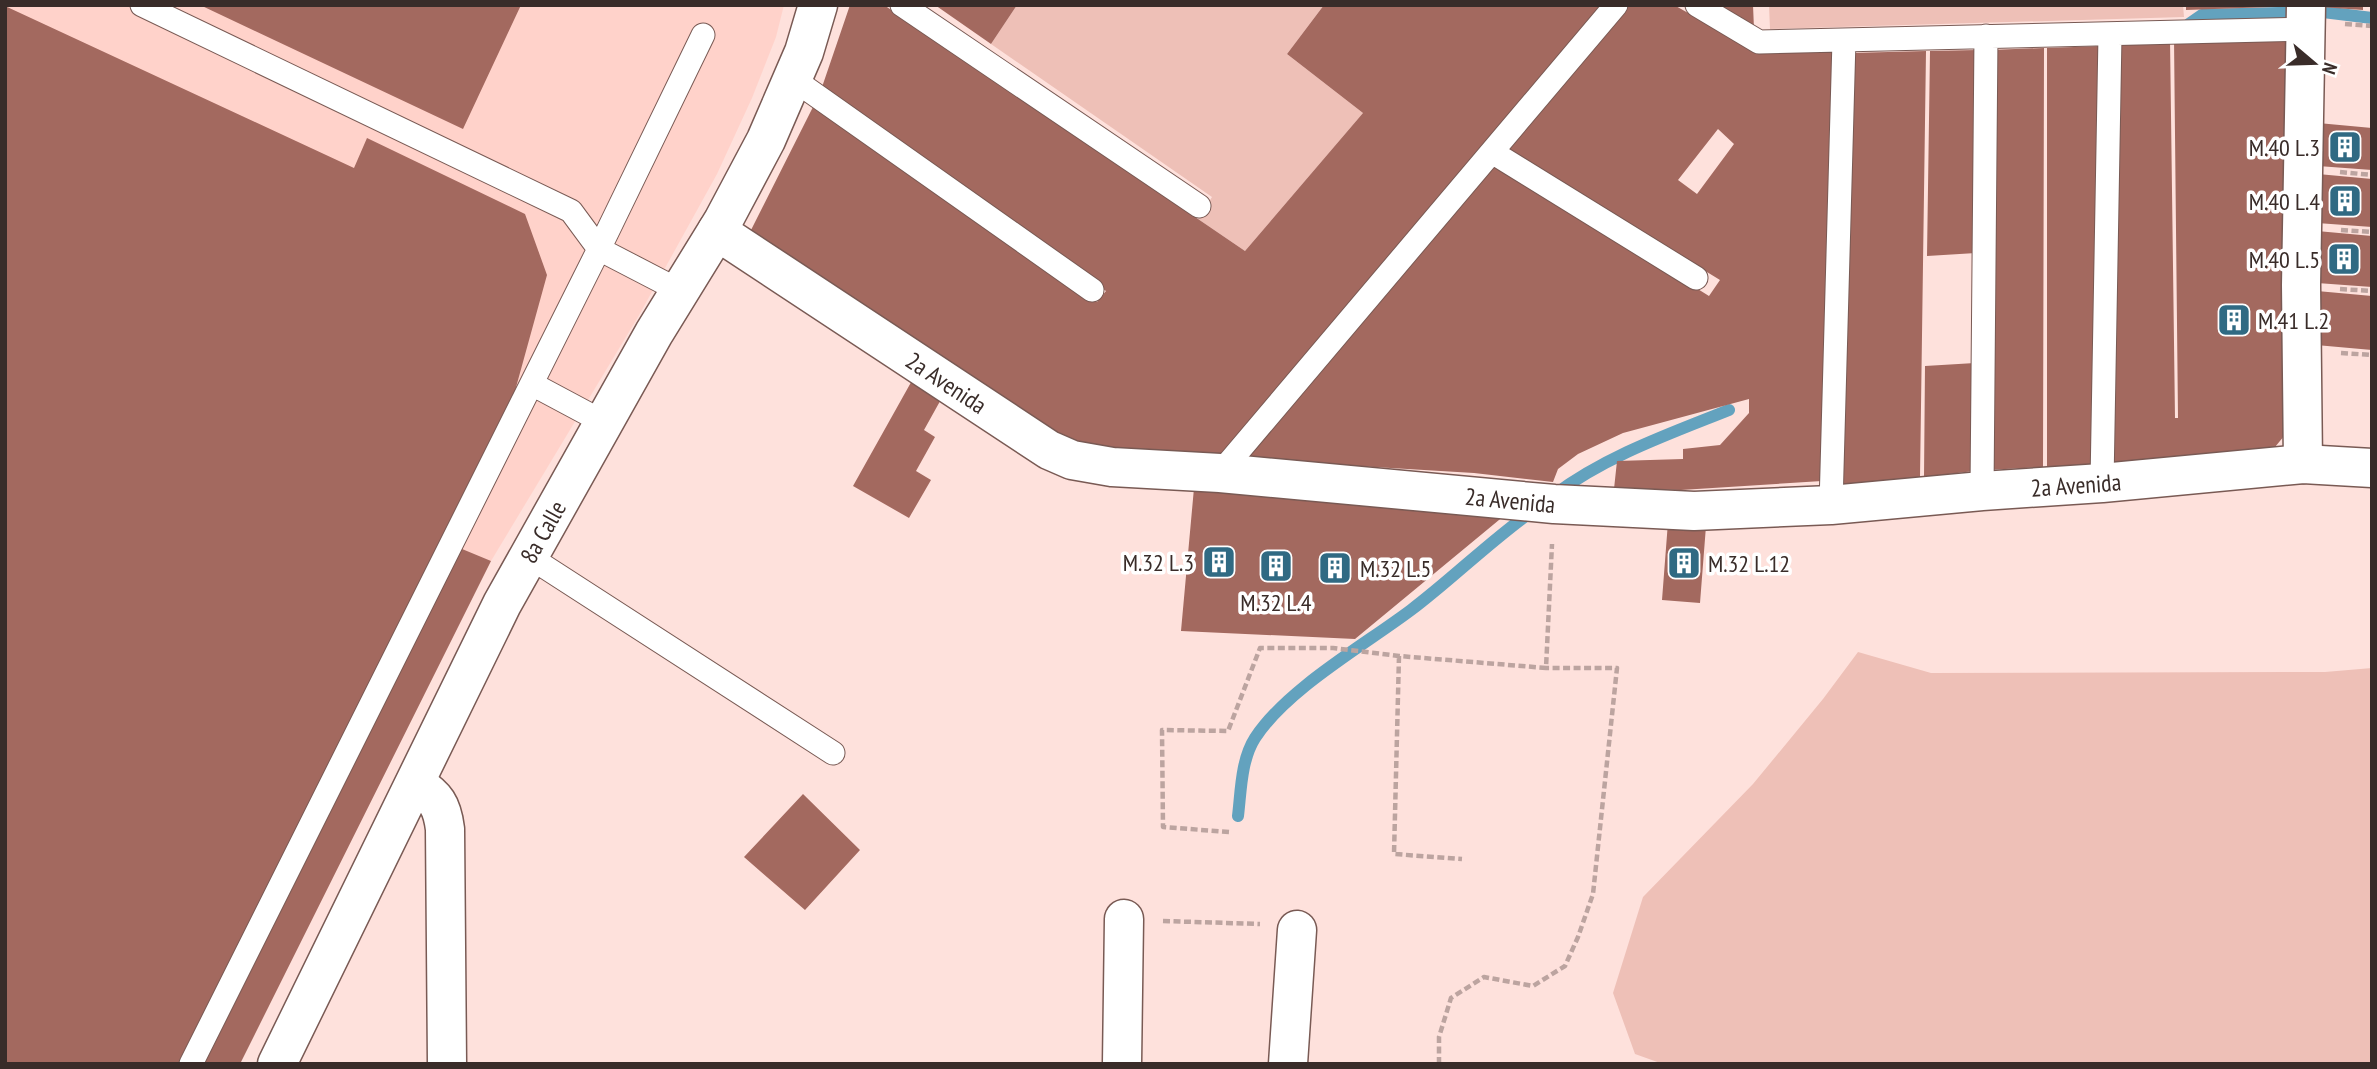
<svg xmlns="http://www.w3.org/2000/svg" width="2377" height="1069" font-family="'PT Sans Narrow',sans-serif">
<rect width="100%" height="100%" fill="#fee1dc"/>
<path fill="#ffd2ca" d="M5 5H784L776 37 752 98 717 174 638 317 491 561 5 1064Z"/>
<path fill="#eec0b7" d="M1017 5H1324L1287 54 1363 113 1245 251 1198 219 1212 197 991 44Z
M1769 5H2183L2184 17 1770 29Z
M1858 652 1931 673 2325 672 2372 668V1064H1663L1635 1054 1613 993 1643 897 1753 784 1823 699Z"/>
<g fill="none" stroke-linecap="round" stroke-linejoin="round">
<path stroke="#63a2be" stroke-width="12" d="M2189 24 2202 15 2323 12 2372 18
M1554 495C1606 456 1669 434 1729 410
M1238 816C1241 791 1241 760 1255 738 1287 689 1363 646 1411 610 1452 579 1489 542 1531 512"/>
</g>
<path fill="#a3695f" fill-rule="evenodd" d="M200 5H521L463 129Z
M850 5H884L1245 251 1363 113 1287 54 1324 5H1607L1219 457 1077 446 748 236 815 103 1097 302 1106 291 821 90Z
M935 5H1017L991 44Z
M1627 5H1674L1757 52 1835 53 1822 481 1681 490 1614 489 1617 461 1683 459V449L1720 445 1749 413V399L1623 433 1578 454 1558 469 1553 482 1474 473 1242 459 1494 162 1709 296 1720 280 1505 148ZM1718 129 1734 144 1697 194 1678 180Z
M1717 5H1753L1754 29Z
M2186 5H2271V7L2186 10Z
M2320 5H2363V10L2320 7Z
M5 6 354 168 367 138 525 214 547 275 505 427 450 544 491 561 240 1064H5Z
M2292 34 2289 430 2275 447 2264 454 2106 466 2114 41 2170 39 2175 418H2178L2174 39Z
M2101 46 2096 465 2047 467V48Z
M2044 48 2043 467 1986 470 1990 50Z
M1977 50 1976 253 1927 256 1930 51Z
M1926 51 1920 477 1841 485 1851 53Z
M2318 123 2372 128V170L2318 166Z
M2318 174 2372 179V227L2317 223Z
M2317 231 2372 236V287L2317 283Z
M2317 291 2372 296V350L2316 345Z
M1975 363 1974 471 1924 477 1925 366Z
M914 377 944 394 924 430 935 437 916 471 931 480 909 518 853 486Z
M1194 488 1505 515 1355 639 1181 631Z
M1668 522 1706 526 1700 603 1662 600Z
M803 794 860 850 805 910 744 857Z"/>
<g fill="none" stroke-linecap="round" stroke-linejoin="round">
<defs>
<path id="service" d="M142 5 571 211 599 249 680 291
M902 5 1199 206
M1697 5 1759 42 2305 29
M793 79 1092 290
M1492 152 1696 278
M532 384 605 423
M1220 473 1616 5
M2102 483 2110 35
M1982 491 1986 36
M1831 505 1844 40
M528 556 833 753
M191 1064 599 249 703 35"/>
<g id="minor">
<path id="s1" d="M717 231 1049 450 1072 460 1112 467 1220 473 1554 504 1694 511 1831 505 1982 491 2102 483 2303 464 2372 468"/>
<path d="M2303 464 2301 285 2306 5"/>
<path d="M416 784C436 797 442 805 445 829L447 1064"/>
<path d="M1122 1064 1124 919"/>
<path d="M1288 1064 1297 930"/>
</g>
<g id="secondary">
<path id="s2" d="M277 1064 502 604 654 333 723 221 766 140 804 52 818 5"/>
</g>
</defs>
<use href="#service" stroke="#795a54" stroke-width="25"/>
<use href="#minor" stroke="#795a54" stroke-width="41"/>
<use href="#secondary" stroke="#795a54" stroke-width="41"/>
<path stroke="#bca4a0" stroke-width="4.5" stroke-dasharray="7 3.5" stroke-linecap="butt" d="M2345 24 2372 26
M2340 172 2372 175
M2341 230 2372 232
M2340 289 2372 291
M2341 353 2372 355
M1399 656 1394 854 1462 859
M1229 832 1163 827 1162 730 1228 731 1260 648H1333L1399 656 1546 668 1552 544
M1163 921 1260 924
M1439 1064V1037L1451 998 1484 977 1533 986 1565 966 1578 937 1593 894 1617 668H1546"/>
<use href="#service" stroke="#fff" stroke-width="23"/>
<use href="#minor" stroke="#fff" stroke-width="38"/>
<use href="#secondary" stroke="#fff" stroke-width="38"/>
</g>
<defs>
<symbol id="building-square" viewBox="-11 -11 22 22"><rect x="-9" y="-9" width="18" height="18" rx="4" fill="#306a83" stroke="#fff"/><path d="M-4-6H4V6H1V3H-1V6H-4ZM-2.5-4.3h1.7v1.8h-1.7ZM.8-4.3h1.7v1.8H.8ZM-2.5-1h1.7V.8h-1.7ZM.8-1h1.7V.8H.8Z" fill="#fff"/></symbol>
</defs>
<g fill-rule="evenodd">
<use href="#building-square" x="2326" y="128" width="38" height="38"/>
<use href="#building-square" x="2326" y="182" width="38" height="38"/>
<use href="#building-square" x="2325" y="240" width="38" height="38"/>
<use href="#building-square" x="2215" y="301" width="38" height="38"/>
<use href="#building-square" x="1200" y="543" width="38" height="38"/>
<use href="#building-square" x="1665" y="544" width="38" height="38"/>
<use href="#building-square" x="1257" y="547" width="38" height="38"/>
<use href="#building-square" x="1316" y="549" width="38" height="38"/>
</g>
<g text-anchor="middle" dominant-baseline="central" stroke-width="7" stroke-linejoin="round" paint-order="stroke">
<g font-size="24" fill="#392c29" stroke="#fff" text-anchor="end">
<text x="2320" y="147">M.40 L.3</text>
<text x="2320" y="201">M.40 L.4</text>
<text x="2320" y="259">M.40 L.5</text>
<text x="2258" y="320" text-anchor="start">M.41 L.2</text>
<text x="1194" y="562">M.32 L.3</text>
<text x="1708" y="563" text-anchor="start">M.32 L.12</text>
<text x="1360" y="568" text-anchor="start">M.32 L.5</text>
<text x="1276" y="602" text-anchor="middle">M.32 L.4</text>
</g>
<g font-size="24" fill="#392c29" stroke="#fff">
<text stroke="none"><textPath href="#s1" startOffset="275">2a Avenida</textPath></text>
<text stroke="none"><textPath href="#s1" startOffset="1430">2a Avenida</textPath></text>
<text stroke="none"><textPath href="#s1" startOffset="863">2a Avenida</textPath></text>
<text stroke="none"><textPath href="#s2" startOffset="595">8a Calle</textPath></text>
</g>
</g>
<rect width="2377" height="1069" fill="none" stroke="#392c29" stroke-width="14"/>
<g transform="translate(2314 63) rotate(109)" stroke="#ffffff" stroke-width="5" paint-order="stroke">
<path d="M0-5L12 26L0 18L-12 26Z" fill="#392c29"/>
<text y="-10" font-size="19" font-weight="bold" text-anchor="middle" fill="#392c29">N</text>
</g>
</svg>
